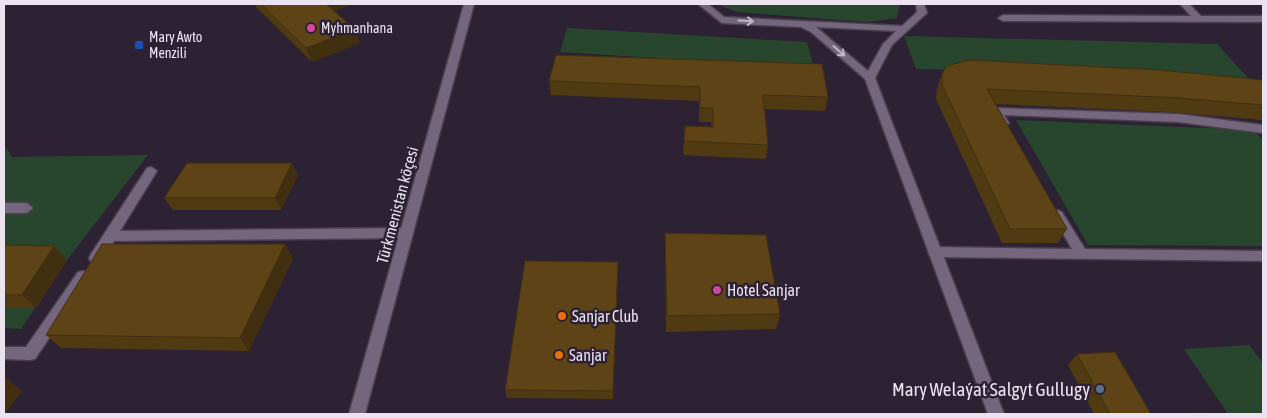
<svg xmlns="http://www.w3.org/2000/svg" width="1267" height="418" font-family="'Asap Condensed',sans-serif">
<rect width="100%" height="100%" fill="#2d2134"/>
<path fill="#28462e" d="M716 4H900L897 18 867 22 737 12Z
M567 28 807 42 814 68 560 52Z
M904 36 1217 44 1249 79 916 69Z
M1016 120 1253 130 1263 140V246L1088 245Z
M4 144 12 157 148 155 67 260 21 329 4 328Z
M1249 345 1263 363V414H1228L1184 349Z"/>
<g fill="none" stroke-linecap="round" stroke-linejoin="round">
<defs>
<path id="service" d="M1180 4H1189L1201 16H1263V22L1003 21 998 18 1003 15 1191 16Z
M996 108 1178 114 1263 125V133L1178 122 1004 115 1009 123 1003 127 999 126 991 111Z
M151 167 157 171 120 231 406 228 411 230 412 233 411 236 406 238 114 241 101 262H91L89 258 91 254 147 168Z
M1058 210 1062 212 1085 249 1263 251V261L935 257 930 256 928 252 930 248 935 247 1072 249 1052 215Z
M83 271 88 272 90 276 88 280 35 359 30 360 4 359V347H26L78 272Z"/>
<path id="minor" d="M464 4H474L365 414H349Z
M698 4H708L724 17 902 26 917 12 916 4H924L927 13 892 45 875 78 1004 414H988L865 79 811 32 801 27 722 23ZM816 27 896 31 883 44 868 71Z
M4 203H27L33 208 27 213H4Z"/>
</defs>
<use href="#service" stroke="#483e4e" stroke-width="3"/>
<use href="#minor" stroke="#483e4e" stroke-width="3"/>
<use href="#service" fill="#74667c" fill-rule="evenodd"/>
<use href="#minor" fill="#74667c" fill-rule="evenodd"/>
</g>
<path fill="#503a12" d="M255 4H353L334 11 360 43 312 62 256 7Z
M556 55 828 97 825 111 765 109 768 145 766 159 683 155 685 126 712 127 711 122H699V101L551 95 549 81Z
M942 74 1263 80V120L1169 112 995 104 1067 229 1058 243H1002L936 99 937 88Z
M298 175 281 210H173L164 198Z
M665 233 780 314 776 329 666 332 665 249Z
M285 244 293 258 249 351 61 348 46 335Z
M4 245 54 246 67 260 36 308H4Z
M618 262 613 399 507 398 505 390Z
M1077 354 1151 414H1094L1068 365Z"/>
<path fill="#412f0f" d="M324 4H353L327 14Z
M355 29 360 43 312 62 306 48Z
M292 163 298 175 281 210 275 198Z
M285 244 293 258 249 351 240 338Z
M54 246 67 260 36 308 22 295Z
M618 262V270L613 399V391Z
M6 378 22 391 5 414H4V381Z"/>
<path fill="#5d4315" stroke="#412f0f" d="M261 4H326L355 29 306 48Z
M556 55 822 64 828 97 763 95 768 145 684 141 685 126 713 127V108H700V87L549 81Z
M969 60 1159 70 1263 80V105L1179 98 987 89 1067 229H1010L942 85V74L947 66Z
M187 163H292L275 198H164Z
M665 233 766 235 780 314 667 316Z
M102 244H285L240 338 46 335Z
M4 245 54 246 22 295H4Z
M525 261 618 262 613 391 505 390Z
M1115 352 1151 414H1110L1077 354Z
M1204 413 1205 414H1159Z"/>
<defs><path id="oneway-shaft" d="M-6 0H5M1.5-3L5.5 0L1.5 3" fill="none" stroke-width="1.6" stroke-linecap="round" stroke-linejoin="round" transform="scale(1.25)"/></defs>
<g stroke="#c1b7c7">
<use href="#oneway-shaft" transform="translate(746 21) rotate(3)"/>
<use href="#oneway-shaft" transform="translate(839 51) rotate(41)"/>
</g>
<g fill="#d1479c" stroke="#2d2134" stroke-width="2">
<circle cx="311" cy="28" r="5"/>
<circle cx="717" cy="290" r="5"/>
</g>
<rect fill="#1a4fb4" stroke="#2d2134" stroke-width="2" x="134" y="40" width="10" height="10" rx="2.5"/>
<g fill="#e8710a" stroke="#2d2134" stroke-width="2">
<circle cx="562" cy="316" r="5"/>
<circle cx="559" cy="355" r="5"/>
</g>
<circle fill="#5c6f8a" stroke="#2d2134" stroke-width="2" cx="1100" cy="389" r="5"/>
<g text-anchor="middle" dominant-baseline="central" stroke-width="5" stroke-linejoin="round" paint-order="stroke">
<g font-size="14" fill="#ebe3f0" stroke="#2d2134" text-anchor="start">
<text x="321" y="28">Myhmanhana</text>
<text x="149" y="37">Mary Awto<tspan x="149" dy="16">Menzili</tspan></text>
</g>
<g font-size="16" fill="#ebe3f0" stroke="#2d2134">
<text transform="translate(397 205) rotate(-75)">Türkmenistan köçesi</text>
</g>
<g font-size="16" fill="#ebe3f0" stroke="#2d2134" text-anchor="start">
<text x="727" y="290">Hotel Sanjar</text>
<text x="572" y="316">Sanjar Club</text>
<text x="569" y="355">Sanjar</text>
</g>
<g font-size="19" fill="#ebe3f0" stroke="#2d2134" text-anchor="end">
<text x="1090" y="389">Mary Welaýat Salgyt Gullugy</text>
</g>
</g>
<rect width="1267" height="418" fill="none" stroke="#ebe3f0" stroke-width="10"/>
</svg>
